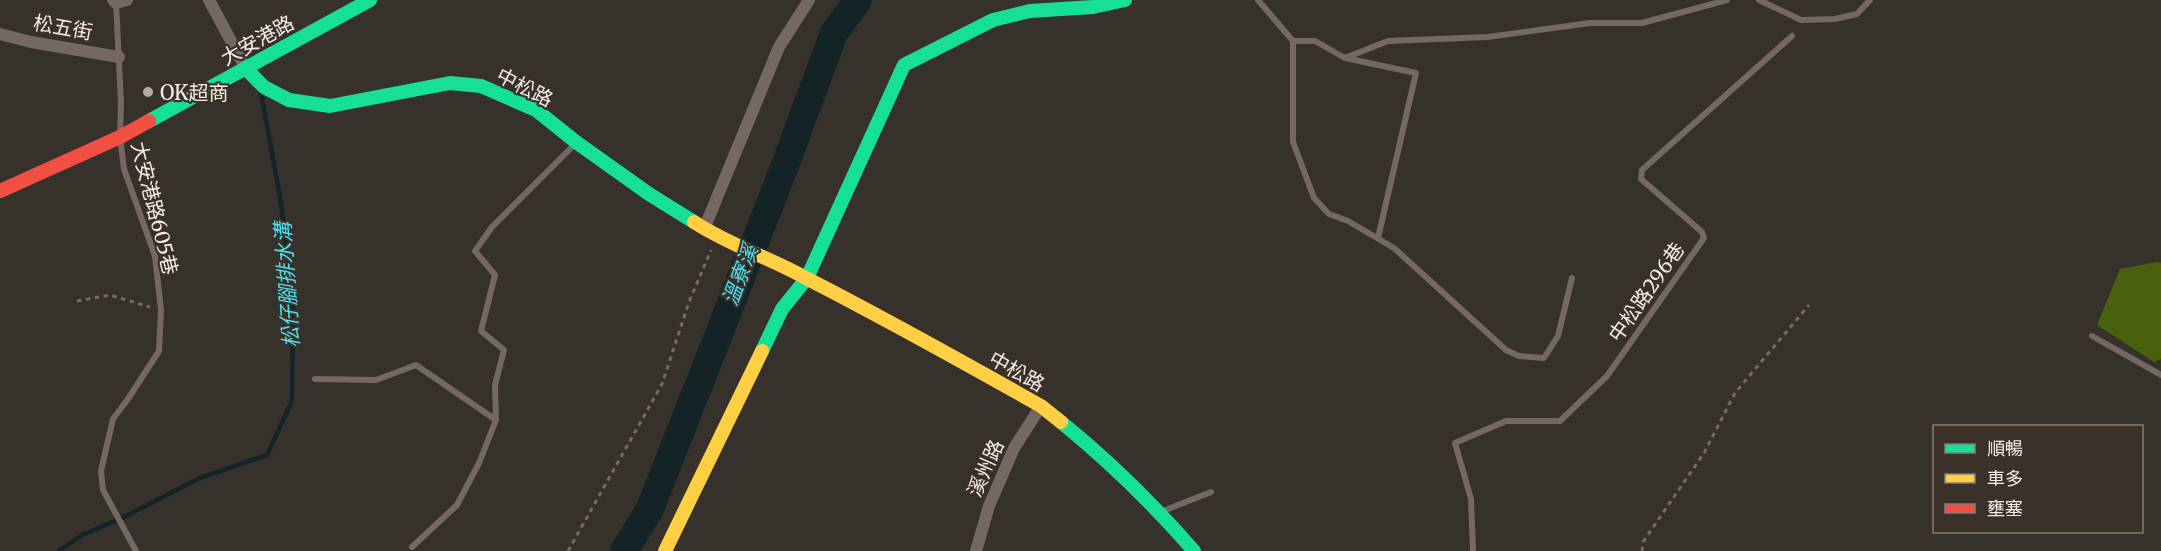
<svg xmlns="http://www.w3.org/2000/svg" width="2161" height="551" font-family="Merriweather,'Noto Sans TC',serif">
<rect width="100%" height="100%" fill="#37312c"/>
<path fill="#47610c" d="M2157 262 2161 263V359L2154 362 2097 325 2120 269Z"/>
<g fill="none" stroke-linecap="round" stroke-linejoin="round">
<path stroke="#132326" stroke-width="4.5" d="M59 551 82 535 124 517 200 478 267 455 292 401 293 305 281 203 261 93"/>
<path stroke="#132326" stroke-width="28" d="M624 551 650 509 781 176 834 33 858 0"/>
<path stroke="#736b67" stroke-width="3" stroke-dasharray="4.5 4.5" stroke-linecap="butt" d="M77 301 110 295 150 307
M568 551 662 384 689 302 711 250
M1642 551 1643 542 1704 453 1735 393 1809 305"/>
<path stroke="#756864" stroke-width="6" d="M1258 0 1293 41V142L1314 198 1329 214 1348 221 1394 248 1506 350 1519 356 1544 358 1558 336 1572 278
M1759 0 1801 20 1835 19 1857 14 1870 0
M116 3 121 103 120 137 124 169 155 256 161 310 159 351 128 399 113 419 101 471 103 490 136 551
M1293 41H1315L1345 58 1416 73 1378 238
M1345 58 1388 41 1488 37 1590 23H1642L1727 0
M2092 336 2161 375
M315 379 376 380 416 365 496 420
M1163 511 1211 492
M412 547 457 505 479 463 496 420 495 385 504 350 481 331 495 275 475 251 492 227 574 145
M1473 551 1471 499 1455 443 1506 421H1560L1607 376 1704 238 1702 232 1641 179 1642 170 1792 36"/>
<path stroke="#756864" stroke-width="12" d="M113 0 116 3 127 0
M209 0 246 69
M0 34 31 42 119 57
M704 229 779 47 809 0
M976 551 989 506 1014 448 1041 406"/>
<path stroke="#16e098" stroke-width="14" d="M246 69 264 87 289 100 330 106 450 83 481 86 536 110 576 142 649 194 694 222
M149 121 370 0
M762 351 782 309 807 278 904 65 993 20 1030 11 1093 7 1125 0
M1061 422C1109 461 1153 504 1194 551"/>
<path stroke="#ffcf43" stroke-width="14" d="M694 222C729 245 768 257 804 277 884 318 963 362 1041 406L1061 422
M665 551 762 351"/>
<path stroke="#f24e42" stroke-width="14" d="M0 191 120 137 149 121"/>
</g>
<circle fill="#b2aba6" stroke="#3b3128" stroke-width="2" cx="148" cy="92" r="6"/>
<g text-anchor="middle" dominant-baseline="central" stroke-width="4.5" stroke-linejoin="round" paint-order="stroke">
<g font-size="20" fill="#f4ede7" stroke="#3b3128">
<text transform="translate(63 27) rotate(10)">松五街</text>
<text transform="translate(257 40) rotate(-29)">大安港路</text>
<text transform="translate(525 87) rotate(27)">中松路</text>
<text transform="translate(155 208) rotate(76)">大安港路605巷</text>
<text transform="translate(1646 292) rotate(-55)">中松路296巷</text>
<text transform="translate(1017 371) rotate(29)">中松路</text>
<text transform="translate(985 468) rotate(-66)">溪州路</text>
</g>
<g font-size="20" fill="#f4ede7" stroke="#3b3128" text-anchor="start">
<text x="160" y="92">OK超商</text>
</g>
<g font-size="21" font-style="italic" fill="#4ce1f4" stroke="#3b3128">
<text transform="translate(740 275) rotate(-69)">溫寮溪</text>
<text transform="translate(287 285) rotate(-94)">松仔腳排水溝</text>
</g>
</g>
<rect x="1933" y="425" width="210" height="108" fill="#3b3128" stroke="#857c74" stroke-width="1.5"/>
<rect x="1945" y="444" width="30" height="9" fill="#16e098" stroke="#857c74" stroke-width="1.5"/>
<text x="1987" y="455" font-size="18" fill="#f4ede7">順暢</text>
<rect x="1945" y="474" width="30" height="9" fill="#ffcf43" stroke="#857c74" stroke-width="1.5"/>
<text x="1987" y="485" font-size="18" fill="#f4ede7">車多</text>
<rect x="1945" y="504" width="30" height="9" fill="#f24e42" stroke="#857c74" stroke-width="1.5"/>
<text x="1987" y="515" font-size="18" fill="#f4ede7">壅塞</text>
</svg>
